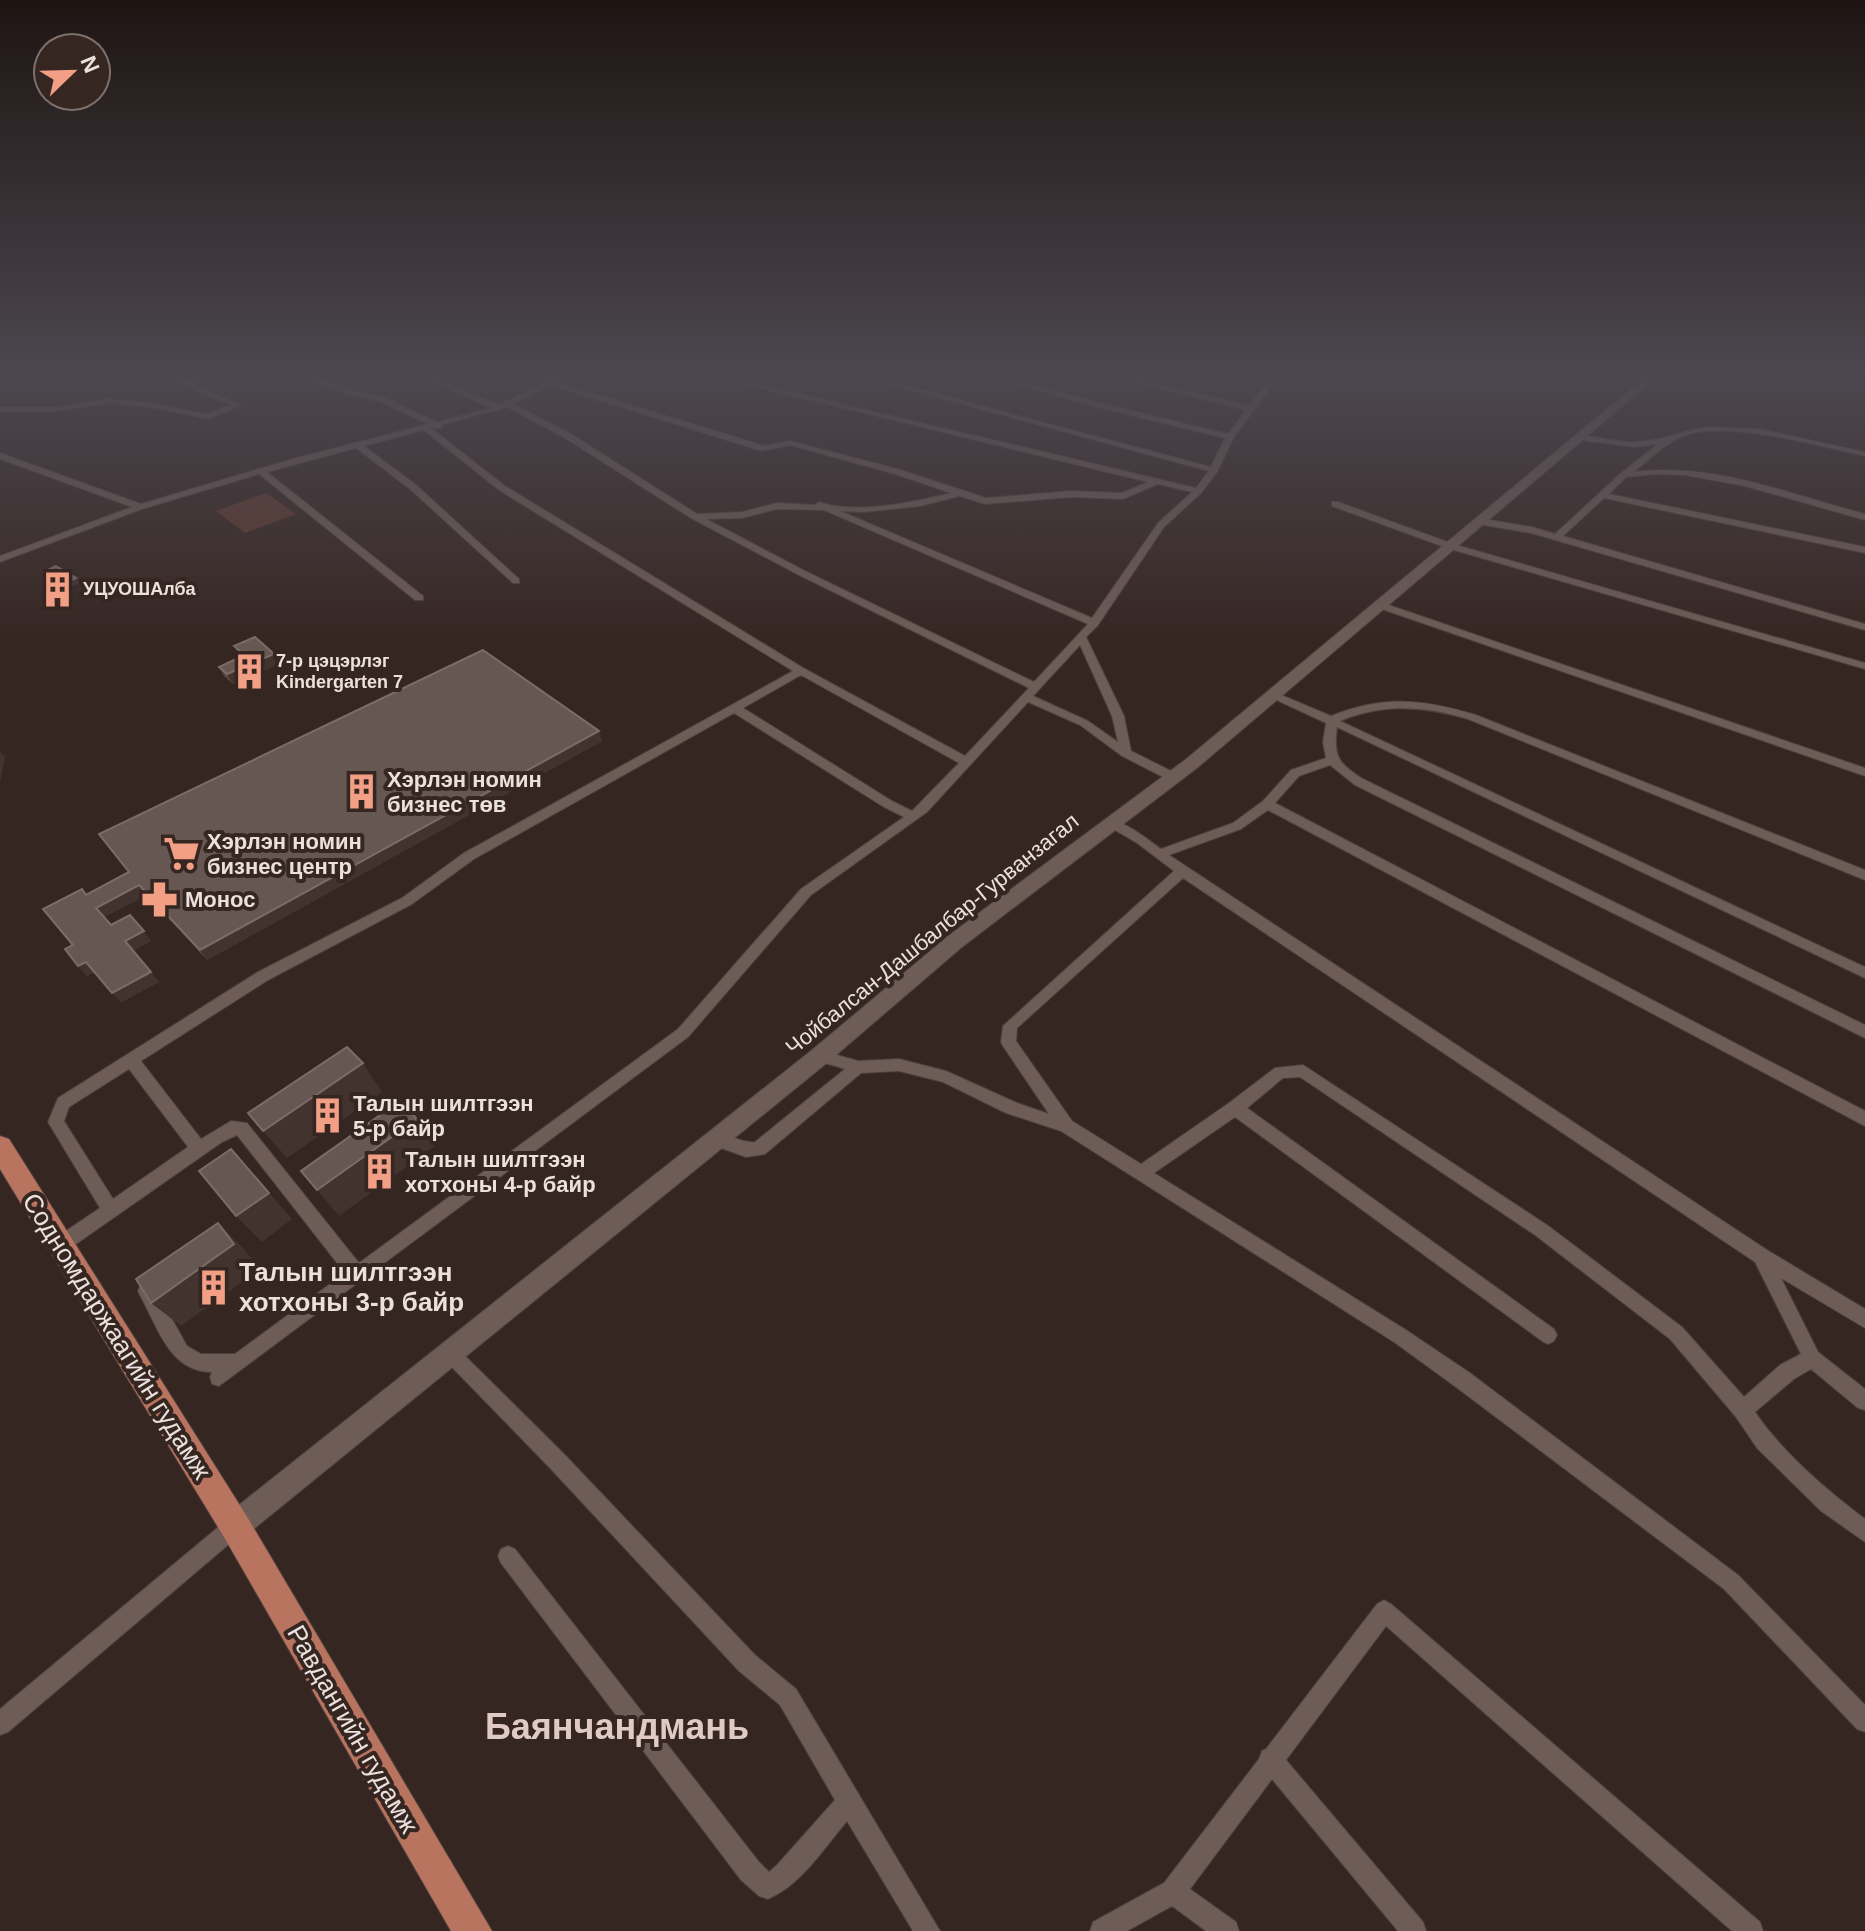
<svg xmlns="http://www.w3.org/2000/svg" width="1865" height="1931" font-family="Helvetica,sans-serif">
<rect width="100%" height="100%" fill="#362622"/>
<path fill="#5c382d" d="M266 493 296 514 245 533 216 511Z"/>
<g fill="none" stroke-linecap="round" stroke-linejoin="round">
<defs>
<path id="street" d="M160 375C170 374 179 381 188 380 197 379 205 375 215 375L192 384 242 405 208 419 150 407 109 403 57 411H0V407H57L109 399 150 403 207 414 231 405Z
M301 375H311L351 390 384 397 437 422 491 408 419 375H427L499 405 560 375H568L556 382 765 446 790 441 901 470 986 498 1072 491 1122 493 1148 482 707 375H719L1196 488 1209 471 855 375H866L1211 467 1225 438 1092 406 987 375H998L1097 402 1228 434 1246 410 1109 375H1120L1249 406 1272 375H1280L1234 437 1217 472 1201 493 1164 527 1098 625 1086 637 1124 716 1131 751 1177 774V780H1169L1122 756 1080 725 1028 702 927 812 811 895 688 1037 219 1386 212 1384 210 1377 212 1372C170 1372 158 1328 141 1297L138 1291 141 1285 147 1283 153 1285 187 1346 201 1354H235L345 1273 237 1135 222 1142 66 1251 60 1253 54 1251 51 1245 54 1239 100 1208 48 1122 58 1098 258 972 402 898 464 853 793 671 499 490 424 430 364 446 416 485 519 579V583H513L410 489 356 448 267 472 423 596V600H415L259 474 142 509 0 562V556L132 507 0 459V453L141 504 289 460 428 424 379 401 346 394ZM550 385 762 451 790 445 895 474 951 493C914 502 856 515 819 502L815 505 777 503 742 512 697 514 571 434 514 404ZM507 407 565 438 691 518 799 575 1029 688 965 756 805 669 505 486 431 428H442V425ZM1158 484 1192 492 1158 523 1092 618 840 511 864 512 920 506 960 496 985 504 1072 497 1123 499ZM777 509 824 510 1088 624 1034 682 805 571 706 519 742 518ZM1080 645 1112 716 1118 742 1088 721 1033 696ZM801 675 959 763 912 811 892 801 743 708ZM734 713 884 807 904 817 801 889 678 1029 359 1263 247 1123 231 1121 201 1139 141 1061 268 980 412 904 474 859ZM129 1069 188 1147 113 1199 64 1121 69 1107Z
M1708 427 1759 429 1865 452V456C1817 446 1736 422 1689 434 1668 440 1651 458 1634 472 1713 462 1789 494 1865 514V520L1745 486 1685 475 1656 474 1626 477 1609 494 1865 547V553L1604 498 1563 536 1865 624V630L1531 533 1478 524 1473 521 1478 518 1532 527 1555 534 1620 474 1658 444 1634 447 1581 440 1577 438 1578 436C1597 435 1616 443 1634 442 1660 442 1683 430 1708 427Z
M1332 502H1338L1453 544 1865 663V669L1447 548 1332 506Z
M1380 602 1865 768V776L1376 607 1375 605Z
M1274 692 1331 716C1384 695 1422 699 1476 715L1865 870V880L1468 719C1423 706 1384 703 1340 721L1865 967V978L1337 727C1333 757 1339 764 1363 779L1865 1025V1038L1355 785 1330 765 1299 776 1275 803 1865 1111V1126L1268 810 1241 829 1169 855 1767 1250 1865 1309V1328L1781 1278 1818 1352 1865 1389V1410L1858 1408 1811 1369 1794 1379 1755 1412C1784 1454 1825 1489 1865 1519V1542L1821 1511 1757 1448 1736 1417 1670 1339 1535 1235 1300 1077 1283 1078 1247 1108 1554 1329 1557 1335 1554 1341 1548 1344 1542 1341 1235 1117 1154 1173 1406 1330 1470 1373 1738 1575 1865 1705V1732L1857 1729 1724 1589 1456 1387 1394 1342 1061 1131 1006 1113 943 1082 899 1071 861 1073 765 1154 746 1157 710 1144 708 1139 710 1134C725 1130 740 1144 755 1142L845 1069 815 1060 812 1056 815 1052 820 1050 858 1061 899 1059 946 1071 1017 1103 1049 1114 1003 1046 1001 1042 1003 1026 1174 871 1137 843 1103 823 1105 820C1123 819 1146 838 1161 849L1233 823 1263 801 1291 770 1326 758 1323 742 1326 723 1270 697V693ZM1183 878 1755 1262 1801 1354 1780 1365 1744 1397 1682 1327 1547 1225 1303 1065 1275 1068 1229 1103 1141 1164 1072 1121 1016 1041 1017 1028Z
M450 1344 456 1347 564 1454 755 1655 796 1689 940 1931H913L847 1821C824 1848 801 1885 768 1899L759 1896 741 1880 501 1563 498 1556 501 1549 508 1546 515 1549 759 1862 769 1872 777 1865 835 1800 780 1705 739 1671 550 1468 444 1359 441 1353 444 1347Z
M235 1516 242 1519 245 1526 242 1533 8 1732 0 1735V1709L228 1519Z
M1384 1600 1391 1604 1760 1922 1763 1931H1732L1386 1626 1286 1760 1423 1922 1426 1931H1398L1272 1779 1190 1889 1236 1922 1239 1931H1206L1172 1906 1127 1931H1090L1093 1922 1164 1883 1259 1759 1262 1751 1266 1749 1377 1604Z"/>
<path id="secondary" d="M0 375H9L0 380Z
M1648 375H1659L1197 768 962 947 828 1062 245 1536 235 1540 225 1536 221 1526 225 1516 812 1050 948 936 1185 760Z"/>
<path id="primary" d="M0 1136 9 1139 246 1515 492 1931H451L224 1537 0 1169Z"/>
</defs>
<use href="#street" stroke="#4e413d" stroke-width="2"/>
<use href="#secondary" stroke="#4e413d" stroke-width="2"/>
<use href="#primary" stroke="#4e413d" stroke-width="2"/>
<use href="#street" fill="#6e5c57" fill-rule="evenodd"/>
<use href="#secondary" fill="#6e5c57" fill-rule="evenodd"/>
<use href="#primary" fill="#b97460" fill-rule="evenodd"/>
</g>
<path fill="#574742" d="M44 572 76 578 79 583 67 588 47 576Z
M234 646 274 654 279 664 233 684 224 676 219 667 241 657Z
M602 741 207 960 147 895 104 917 111 925 151 941 133 951 159 982 121 1002 94 972 87 976 73 945 86 895Z"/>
<path fill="#43332e" d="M76 578 79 583 67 588 64 584Z
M274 654 279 664 233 684 227 674Z
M599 731 602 741 207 960 200 950Z
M0 751 5 757 0 784Z
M139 885 147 895 104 917 96 908Z
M144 931 151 941 133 951 125 941Z
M86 962 95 971 87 976 78 966Z
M151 972 159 982 121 1002 112 993Z
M363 1063 382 1092 287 1158 263 1131Z
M417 1119 435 1146 339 1216 317 1190Z
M231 1149 292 1219 262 1242 236 1216Z
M218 1223 244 1249 260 1269 181 1326 151 1303Z"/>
<path fill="#675752" stroke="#7b6c68" stroke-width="2" d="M56 566 76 578 64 584 44 572Z
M255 637 274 654 227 674 219 667 245 655 234 646Z
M483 650 599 731 200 950 139 885 96 908 111 925 130 915 144 931 125 941 151 972 112 993 86 962 78 966 65 949 73 945 43 909 82 889 86 895 129 872 99 834Z
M347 1047 363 1063 263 1131 248 1113Z
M400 1101 417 1119 317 1190 301 1171Z
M231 1149 269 1193 236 1216 199 1171Z
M218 1223 234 1244 151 1303 136 1279Z"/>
<linearGradient id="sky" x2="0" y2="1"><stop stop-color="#1e1513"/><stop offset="0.58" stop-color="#4c474f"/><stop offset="1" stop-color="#4c474f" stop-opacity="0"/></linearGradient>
<rect width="1865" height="645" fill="url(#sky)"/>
<defs>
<symbol id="building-bare" viewBox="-9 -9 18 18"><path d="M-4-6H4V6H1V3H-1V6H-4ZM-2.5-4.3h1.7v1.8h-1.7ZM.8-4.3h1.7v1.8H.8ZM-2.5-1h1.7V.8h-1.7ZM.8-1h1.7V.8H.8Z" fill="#f39f85" stroke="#362622" stroke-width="2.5" paint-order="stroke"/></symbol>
<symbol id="supermarket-bare" viewBox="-9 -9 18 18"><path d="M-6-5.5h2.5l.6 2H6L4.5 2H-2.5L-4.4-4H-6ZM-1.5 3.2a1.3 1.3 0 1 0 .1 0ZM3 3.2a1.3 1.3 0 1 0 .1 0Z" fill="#f39f85" stroke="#362622" stroke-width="2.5" paint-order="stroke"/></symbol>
<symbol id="pharmacy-bare" viewBox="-9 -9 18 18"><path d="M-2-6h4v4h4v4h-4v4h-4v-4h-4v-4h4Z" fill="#f39f85" stroke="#362622" stroke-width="2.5" paint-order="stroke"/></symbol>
</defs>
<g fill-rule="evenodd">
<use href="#building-bare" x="32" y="564" width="51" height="51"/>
<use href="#building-bare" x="224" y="646" width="51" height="51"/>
<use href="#building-bare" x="336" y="766" width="51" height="51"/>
<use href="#supermarket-bare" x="156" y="828" width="51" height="51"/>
<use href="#pharmacy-bare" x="134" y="874" width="51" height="51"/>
<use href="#building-bare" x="302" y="1090" width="51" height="51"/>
<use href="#building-bare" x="354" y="1146" width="51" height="51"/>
<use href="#building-bare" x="188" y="1262" width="51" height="51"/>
</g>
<g text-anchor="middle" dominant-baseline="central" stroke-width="8" stroke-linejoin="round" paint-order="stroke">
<g font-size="18" font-weight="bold" fill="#eae0dc" stroke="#362622" text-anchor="start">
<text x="83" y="589">УЦУОШАлба</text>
<text x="276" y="661">7-р цэцэрлэг<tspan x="276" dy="21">Kindergarten 7</tspan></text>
</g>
<g font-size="22" font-weight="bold" fill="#eae0dc" stroke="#362622" text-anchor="start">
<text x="387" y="779">Хэрлэн номин<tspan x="387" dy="25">бизнес төв</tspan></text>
<text x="207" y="841">Хэрлэн номин<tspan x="207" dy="25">бизнес центр</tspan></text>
<text x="185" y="899">Монос</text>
<text x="353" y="1103">Талын шилтгээн<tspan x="353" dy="25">5-р байр</tspan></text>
<text x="405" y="1159">Талын шилтгээн<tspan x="405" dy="25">хотхоны 4-р байр</tspan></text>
</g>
<g font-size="22" fill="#eae0dc" stroke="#362622">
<text transform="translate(932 934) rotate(-39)">Чойбалсан-Дашбалбар-Гурванзагал</text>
</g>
<g font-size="26" font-weight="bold" fill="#eae0dc" stroke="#362622" text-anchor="start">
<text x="239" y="1272">Талын шилтгээн<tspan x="239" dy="30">хотхоны 3-р байр</tspan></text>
</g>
<g font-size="26" fill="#eae0dc" stroke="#362622">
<text transform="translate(117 1336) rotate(58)">Содномдаржаагийн гудамж</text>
<text transform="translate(353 1729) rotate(60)">Равдангийн гудамж</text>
</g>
<g font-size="36" font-weight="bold" fill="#dfcac4" stroke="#362622">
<text x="617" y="1726">Баянчандмань</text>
</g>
</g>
<g transform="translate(72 72) rotate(67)"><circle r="38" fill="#362622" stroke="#7e706c" stroke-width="2"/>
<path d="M0-6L14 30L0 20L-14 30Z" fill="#f39f85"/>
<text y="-12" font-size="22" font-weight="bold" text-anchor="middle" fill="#eae0dc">N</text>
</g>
</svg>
